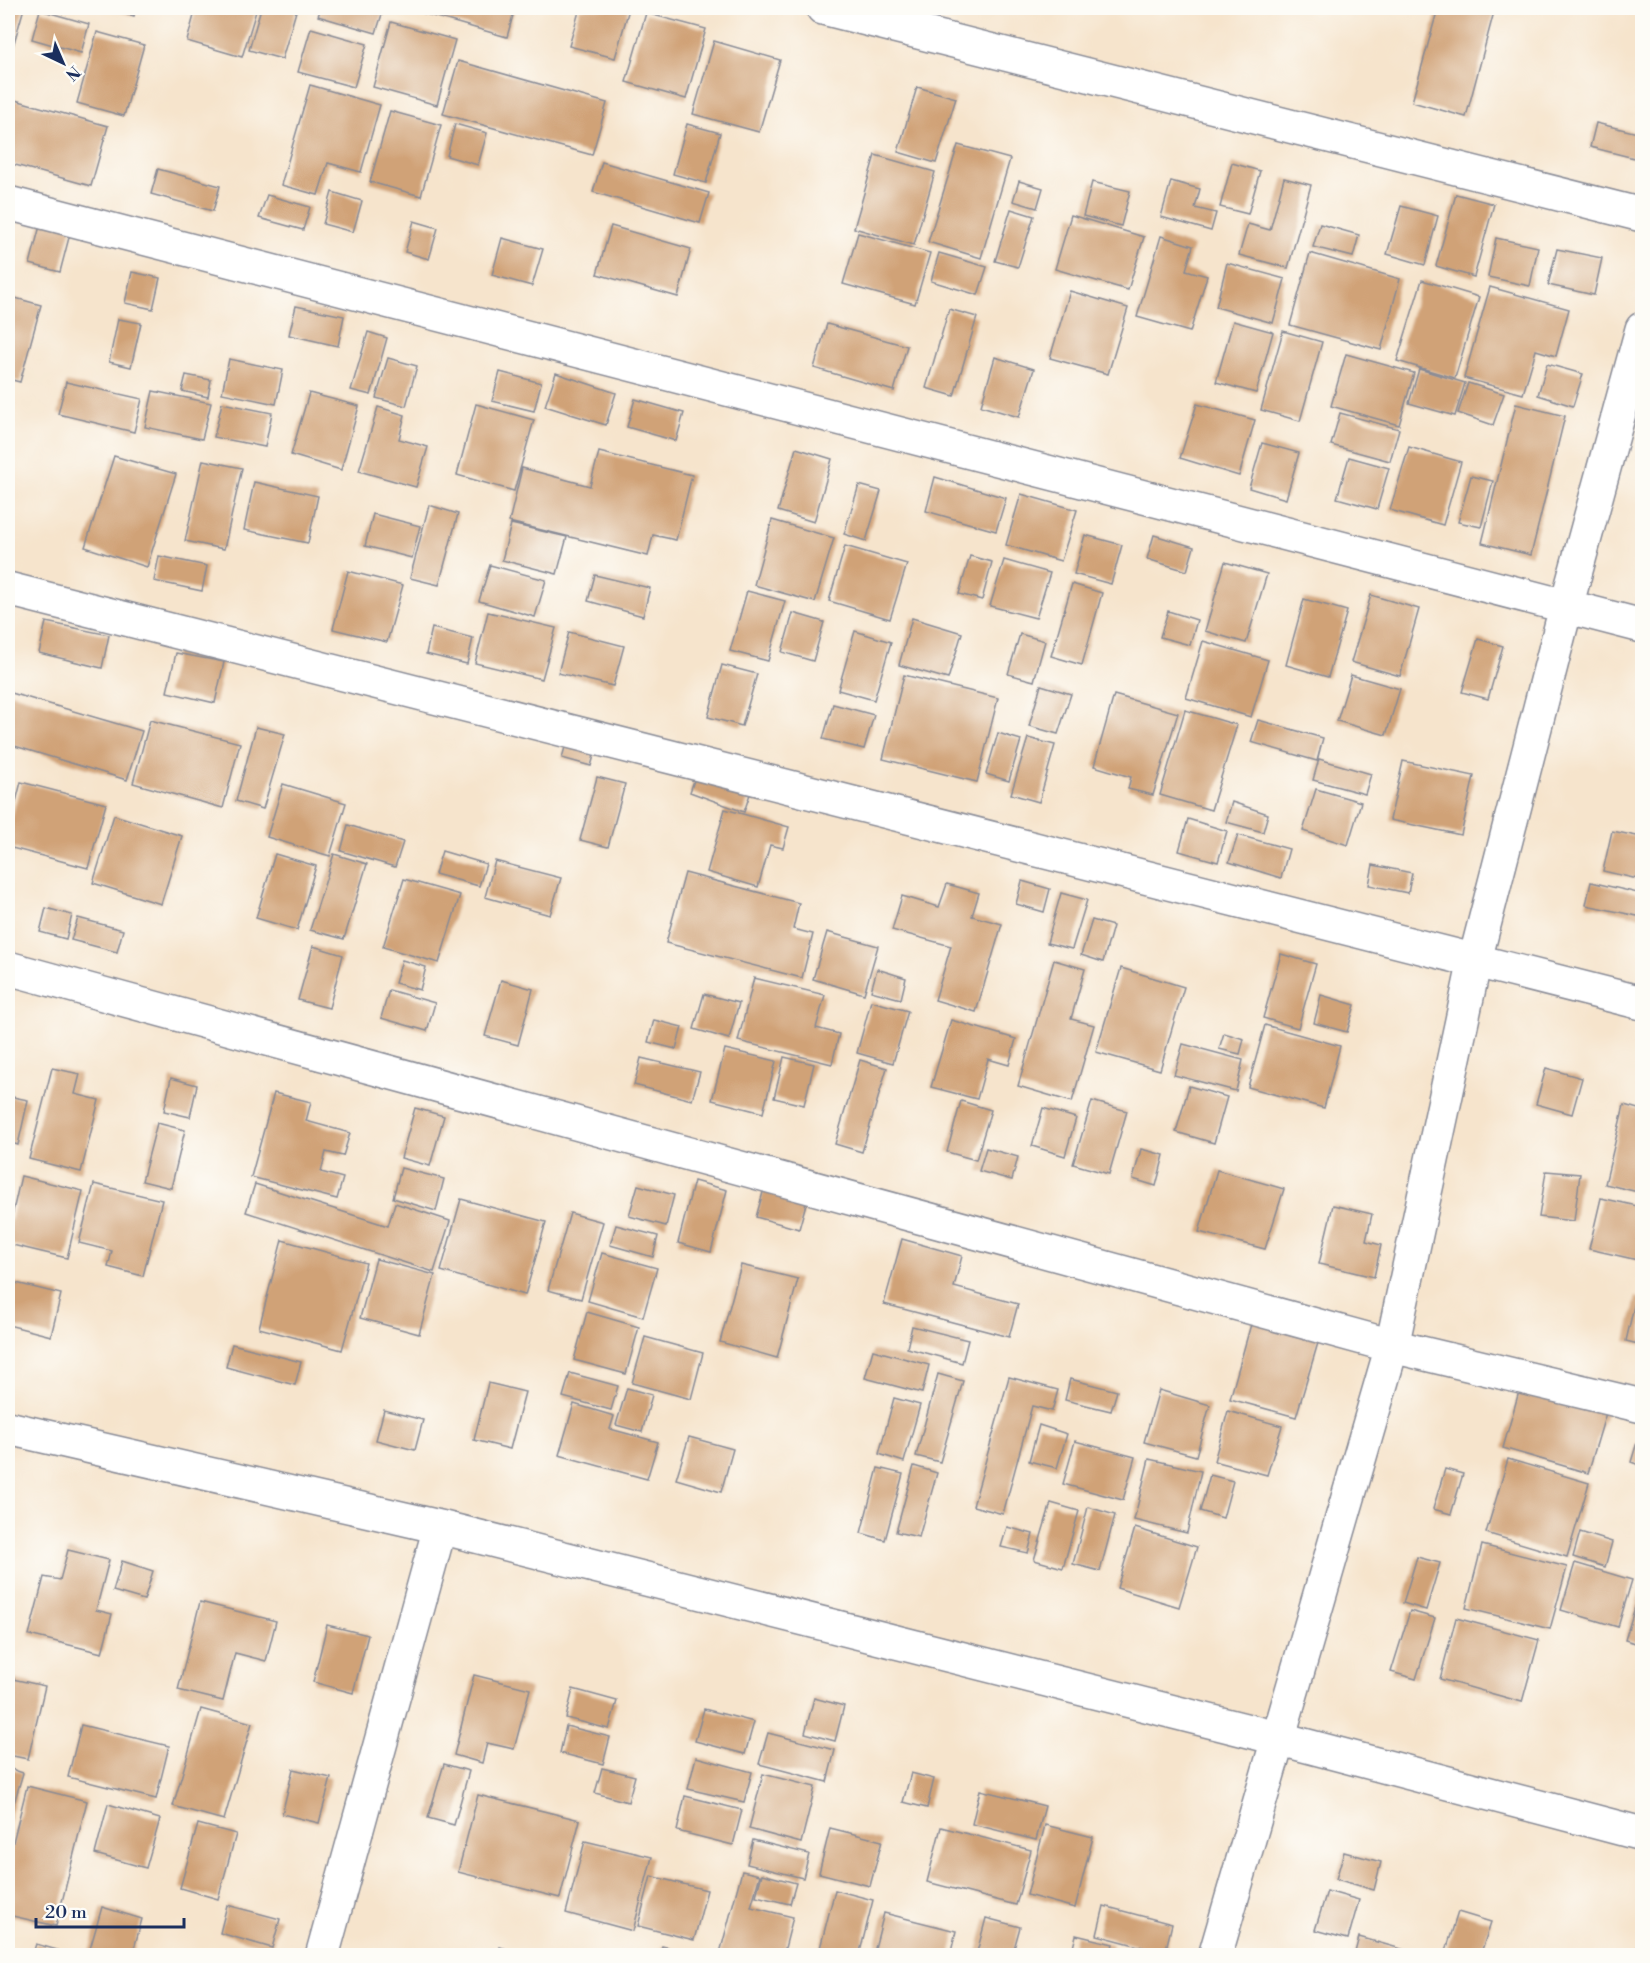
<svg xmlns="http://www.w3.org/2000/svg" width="1650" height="1963" font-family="'Libre Bodoni',serif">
<rect width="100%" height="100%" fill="#fdfcf7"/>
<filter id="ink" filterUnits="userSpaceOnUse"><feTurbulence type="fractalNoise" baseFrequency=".0167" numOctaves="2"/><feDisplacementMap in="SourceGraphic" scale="12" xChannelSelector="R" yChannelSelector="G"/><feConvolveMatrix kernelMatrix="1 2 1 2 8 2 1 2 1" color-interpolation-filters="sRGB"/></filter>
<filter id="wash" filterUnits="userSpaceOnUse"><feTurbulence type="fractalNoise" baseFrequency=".008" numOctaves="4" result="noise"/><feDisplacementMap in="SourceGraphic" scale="24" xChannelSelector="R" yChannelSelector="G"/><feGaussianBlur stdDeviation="1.35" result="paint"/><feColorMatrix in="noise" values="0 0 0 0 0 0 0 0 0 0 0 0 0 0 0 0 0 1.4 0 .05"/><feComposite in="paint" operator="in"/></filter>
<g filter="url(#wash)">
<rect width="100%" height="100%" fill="#f6e4cc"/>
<g id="blocks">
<path fill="#d0a277" d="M8 8H24L8 64Z
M108 8H136L134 16Z
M196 8H257L242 57 187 41Z
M261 8H297L282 59 249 50Z
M321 8H384L376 33 318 16Z
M411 8H515L507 37 411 10Z
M580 8 629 9 615 58 569 46Z
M1438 8H1495L1466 117 1412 102Z
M40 10 89 24 81 53 32 39Z
M646 13 706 29 686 99 626 82Z
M391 22 455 40 437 105 373 87Z
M311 28 367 44 354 87 298 72Z
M97 32 144 45 124 116 77 103Z
M714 41 780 60 759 132 693 114Z
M458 61 607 103 592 155 443 114Z
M310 85 380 105 361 172 328 163 318 195 281 185Z
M917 87 956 98 936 163 898 152Z
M8 98 108 126 91 186 8 163Z
M390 111 441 125 421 196 370 182Z
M1596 123 1642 134V160L1590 147Z
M455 124 487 133 478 165 447 156Z
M687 124 720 133 706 183 673 174Z
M958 145 1010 159 981 258 928 242Z
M875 155 935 172 914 245 854 228Z
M602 162 709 193 700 223 593 192Z
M1232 163 1260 171 1248 214 1220 207Z
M158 169 220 186 213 211 151 194Z
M1284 178 1311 185 1288 268 1239 255 1248 224 1270 230Z
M1019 181 1043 188 1037 208 1013 201Z
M1171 181 1200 189 1195 208 1216 213 1211 231 1161 217Z
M1092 182 1130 191 1121 226 1083 216Z
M332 192 362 201 353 232 323 224Z
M1456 194 1494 204 1474 277 1436 266Z
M267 195 310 207 303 230 259 218Z
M1401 206 1438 216 1425 265 1387 254Z
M1011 209 1034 216 1018 267 995 261Z
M1071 215 1144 237 1128 290 1055 269Z
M42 218 72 226 60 272 30 264Z
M414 221 438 228 429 259 405 252Z
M1320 224 1359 235 1353 257 1313 247Z
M611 226 691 249 678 297 597 274Z
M858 233 930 253 915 304 843 284Z
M1161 236 1193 246 1186 270 1207 276 1190 332 1137 317Z
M502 238 543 249 532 286 492 275Z
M1496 238 1538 247 1530 286 1488 277Z
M1557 249 1602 258 1594 295 1548 285Z
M939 253 987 267 978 295 931 281Z
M1310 253 1400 279 1381 350 1290 325Z
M1227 263 1285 279 1273 323 1216 307Z
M132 272 160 278 153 309 125 303Z
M1422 280 1479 297 1455 378 1397 361Z
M1490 287 1569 309 1556 356 1536 350 1523 394 1464 378Z
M1070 291 1128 308 1108 374 1050 358Z
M8 296 41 305 20 382 8 379Z
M296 306 344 316 338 346 289 335Z
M949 309 977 317 954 396 926 388Z
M118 319 141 323 131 367 109 362Z
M1233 321 1273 332 1256 393 1216 382Z
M827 324 907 346 894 391 814 368Z
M1283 331 1322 342 1300 421 1261 410Z
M368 332 387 338 371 395 351 390Z
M1346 354 1414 373 1399 425 1331 406Z
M995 357 1034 369 1019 417 981 406Z
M388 358 417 366 406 406 376 398Z
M229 359 283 370 276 404 222 393Z
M1547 364 1583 374 1573 406 1538 395Z
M1419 369 1465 383 1455 416 1409 403Z
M500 372 541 383 534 411 492 401Z
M556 373 616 393 606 425 545 406Z
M186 375 211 380 208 397 182 391Z
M66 382 142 399 134 432 58 414Z
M1468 383 1504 394 1493 425 1458 413Z
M153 391 211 403 202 439 145 427Z
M309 393 359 406 341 470 291 455Z
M635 399 684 413 676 441 627 427Z
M222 403 272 413 265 447 214 437Z
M476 404 534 420 514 491 457 475Z
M1197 404 1255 420 1239 476 1180 458Z
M1516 404 1565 416 1531 555 1482 543Z
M378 407 405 415 399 439 428 447 416 487 359 471Z
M1340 413 1399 429 1390 461 1331 445Z
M1262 443 1299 453 1286 499 1249 488Z
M1409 447 1461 462 1443 525 1390 510Z
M796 448 832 459 814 522 778 511Z
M599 452 692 475 676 540 653 535 648 556 509 522 522 468 590 486Z
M114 456 176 474 147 567 85 547Z
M1349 457 1389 468 1377 509 1337 498Z
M203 460 242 468 224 549 185 541Z
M1471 476 1493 481 1481 527 1458 522Z
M935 477 1006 498 996 531 926 511Z
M254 482 318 496 308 543 244 530Z
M859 485 881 491 866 541 844 534Z
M1021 494 1077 510 1061 561 1006 545Z
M429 505 458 514 439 585 410 578Z
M373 514 420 526 412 558 365 546Z
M772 520 834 538 815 602 754 585Z
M511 524 567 537 557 574 502 560Z
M1085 535 1122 545 1111 584 1074 574Z
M1154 535 1194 547 1187 571 1147 559Z
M845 546 907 564 890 619 829 601Z
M159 556 207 566 202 591 154 581Z
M970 556 992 562 982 600 959 594Z
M1004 560 1050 573 1036 618 990 606Z
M1225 562 1267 574 1246 643 1205 631Z
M490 565 546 580 535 617 479 601Z
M348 571 403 585 387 642 333 629Z
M595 575 650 588 643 616 588 601Z
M1072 584 1102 593 1082 665 1051 656Z
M747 591 785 601 768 661 730 651Z
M1371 595 1419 609 1400 676 1351 662Z
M1304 599 1347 611 1328 677 1286 665Z
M1168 611 1197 620 1190 645 1160 637Z
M488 612 556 628 542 679 475 663Z
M793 613 824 622 813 661 782 652Z
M912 618 962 633 948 679 899 665Z
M46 622 109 635 102 668 39 653Z
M432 628 473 638 467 664 426 654Z
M855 631 891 642 874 700 838 690Z
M569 632 624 646 613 686 558 673Z
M1020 634 1045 641 1034 681 1008 674Z
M1478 639 1503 646 1488 699 1462 692Z
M1203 641 1268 660 1251 717 1186 698Z
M176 653 224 662 215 703 167 692Z
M722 665 757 674 742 726 708 717Z
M904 675 998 698 977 782 883 759Z
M1351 675 1400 689 1386 735 1337 721Z
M1041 685 1071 694 1058 734 1029 726Z
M8 692 142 731 127 780 8 744Z
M1114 695 1178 713 1153 795 1128 789 1131 777 1094 766Z
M833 704 874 715 864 749 823 739Z
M1185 710 1237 725 1211 810 1160 795Z
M150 720 240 743 223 808 133 783Z
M1258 720 1323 738 1317 761 1251 742Z
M256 727 285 734 263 809 236 801Z
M998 733 1021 740 1009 781 986 774Z
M1028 738 1055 745 1039 802 1011 794Z
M567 740 596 749 591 766 562 758Z
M1319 759 1371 774 1365 794 1313 780Z
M1403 761 1474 776 1461 835 1390 820Z
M698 769 752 788 744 812 690 792Z
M597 777 625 784 608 847 580 840Z
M21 782 106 804 88 868 8 847V833Z
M283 784 346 803 330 856 267 837Z
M1316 789 1361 802 1348 845 1303 831Z
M1232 802 1268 814 1263 832 1226 822Z
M725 809 789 827 783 848 770 845 758 887 707 872Z
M114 815 182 836 161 904 93 883Z
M1188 819 1227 831 1218 862 1179 851Z
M348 825 403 842 395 867 341 851Z
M1612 831 1642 837V880L1603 871Z
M1238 835 1289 849 1281 878 1229 862Z
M442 851 486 864 479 886 435 874Z
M275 854 316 866 297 930 256 918Z
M334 854 367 864 344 939 310 930Z
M495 861 561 878 550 915 485 897Z
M1373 865 1412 873 1408 893 1369 885Z
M685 873 799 903 793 929 813 934 802 978 666 943Z
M404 879 460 895 439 963 383 947Z
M1022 881 1050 889 1044 912 1016 904Z
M1591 882 1642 894V917L1586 905Z
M947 884 979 893 972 916 1002 924 976 1012 935 1000 951 946 892 930 902 896 939 907Z
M1061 893 1087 900 1072 949 1047 943Z
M46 908 72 915 66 939 40 932Z
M78 918 123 930 117 952 71 940Z
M1092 920 1113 926 1103 962 1081 955Z
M827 932 878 946 864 994 813 979Z
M313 946 343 955 329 1008 298 1000Z
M1281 954 1316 964 1298 1028 1263 1018Z
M402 960 426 967 420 990 395 983Z
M1054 960 1085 969 1071 1019 1094 1025 1072 1102 1018 1086Z
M1121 968 1184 987 1160 1070 1096 1052Z
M877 969 906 978 901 999 871 991Z
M754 978 825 995 816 1028 839 1034 832 1064 738 1041Z
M501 980 533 989 518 1045 485 1036Z
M389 990 435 1003 427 1031 381 1018Z
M704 994 739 1003 729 1039 694 1029Z
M1321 995 1355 1005 1347 1032 1314 1023Z
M871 1001 908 1011 893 1063 857 1053Z
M654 1020 682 1027 676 1049 648 1042Z
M951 1020 1016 1039 1009 1065 988 1059 977 1099 931 1087Z
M1265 1025 1340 1046 1324 1108 1248 1087Z
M1224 1033 1244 1039 1240 1054 1219 1049Z
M1183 1044 1243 1060 1236 1091 1174 1075Z
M725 1049 776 1061 763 1113 712 1100Z
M784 1057 814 1064 804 1105 774 1098Z
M641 1058 700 1072 692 1100 634 1085Z
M860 1060 887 1068 862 1152 835 1144Z
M52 1068 80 1074 75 1094 99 1100 81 1172 29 1159Z
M1546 1068 1582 1078 1572 1114 1536 1104Z
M171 1078 197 1085 190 1117 164 1111Z
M1189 1086 1227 1097 1214 1143 1176 1132Z
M274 1093 311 1102 306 1121 350 1133 343 1156 326 1152 321 1172 343 1178 337 1199 251 1177Z
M8 1096 28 1100 18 1145 8 1142Z
M961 1101 991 1110 976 1160 947 1152Z
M1092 1101 1127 1111 1109 1174 1073 1164Z
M1624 1105 1642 1110V1193L1605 1184Z
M415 1108 444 1116 430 1166 401 1158Z
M1043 1108 1076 1118 1065 1156 1032 1146Z
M157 1123 185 1130 171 1188 142 1181Z
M986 1148 1018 1157 1012 1180 979 1171Z
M1141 1149 1164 1155 1156 1186 1133 1179Z
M401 1168 444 1179 436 1211 393 1198Z
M1217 1170 1284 1189 1265 1249 1199 1232Z
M1546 1171 1580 1174 1574 1221 1539 1217Z
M21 1176 83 1191 67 1258 8 1244V1233Z
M694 1181 727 1190 711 1252 678 1243Z
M94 1184 162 1200 143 1276 108 1267 112 1251 79 1243Z
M255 1184 388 1226 395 1203 450 1221 434 1272 246 1212Z
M638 1185 674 1195 666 1226 629 1216Z
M764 1189 807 1200 799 1229 756 1217Z
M1601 1198 1642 1207V1261L1589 1249Z
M461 1199 546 1222 525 1295 441 1271Z
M1333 1205 1372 1214 1366 1241 1381 1245 1374 1277 1319 1264Z
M570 1213 603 1222 581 1299 548 1290Z
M616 1225 658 1236 653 1257 610 1245Z
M902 1239 962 1256 954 1287 1018 1304 1009 1337 884 1304Z
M282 1240 366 1263 342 1350 259 1328Z
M602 1253 657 1268 643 1317 588 1301Z
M376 1259 435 1275 419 1334 360 1318Z
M741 1265 798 1279 777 1358 720 1342Z
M8 1281 61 1294 51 1336 8 1325Z
M1636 1297 1642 1299V1345L1626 1341Z
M587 1312 639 1327 626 1374 574 1360Z
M1253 1317 1320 1336 1296 1417 1230 1399Z
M912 1326 968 1340 962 1363 907 1348Z
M645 1337 703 1353 691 1399 632 1383Z
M232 1344 301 1362 295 1385 226 1367Z
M873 1350 929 1365 922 1393 865 1378Z
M570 1373 618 1386 611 1410 563 1397Z
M938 1374 963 1381 940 1462 916 1456Z
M1009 1377 1058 1390 1052 1411 1032 1406 1003 1514 973 1506Z
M1070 1379 1117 1391 1111 1411 1065 1400Z
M488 1383 525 1392 510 1449 474 1440Z
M627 1388 652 1395 642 1432 616 1425Z
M1520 1388 1606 1413 1588 1473 1503 1448Z
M1159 1390 1210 1405 1196 1456 1144 1442Z
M894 1398 920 1405 904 1462 879 1454Z
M574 1404 614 1416 610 1429 658 1442 647 1479 559 1455Z
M384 1410 423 1420 415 1450 376 1440Z
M1228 1411 1282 1426 1267 1475 1214 1461Z
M1039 1425 1067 1434 1057 1468 1029 1461Z
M1642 1426V1466L1631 1462Z
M689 1437 733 1449 721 1492 676 1479Z
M1075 1441 1135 1457 1123 1500 1063 1484Z
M1149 1459 1201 1471 1187 1533 1134 1520Z
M1508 1459 1589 1483 1567 1557 1486 1533Z
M914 1466 937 1473 919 1537 896 1532Z
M878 1468 903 1474 885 1540 861 1533Z
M1445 1469 1463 1474 1451 1514 1433 1509Z
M1210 1475 1233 1481 1223 1518 1200 1511Z
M1051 1503 1079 1511 1063 1568 1034 1560Z
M1088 1507 1115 1515 1100 1571 1073 1564Z
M1007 1527 1033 1534 1028 1553 1001 1547Z
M1135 1528 1197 1547 1179 1607 1117 1588Z
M1580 1532 1612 1542 1605 1567 1573 1557Z
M1482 1545 1567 1567 1550 1629 1466 1608Z
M68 1550 109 1560 96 1610 112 1614 102 1653 29 1635 44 1577 60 1580Z
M1417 1557 1440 1563 1426 1610 1403 1603Z
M122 1561 153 1571 144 1600 113 1591Z
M1575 1563 1632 1580 1618 1627 1561 1610Z
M1642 1584V1645L1625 1640Z
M200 1602 276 1621 266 1661 235 1653 223 1701 178 1690Z
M1410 1611 1435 1618 1416 1679 1391 1672Z
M1456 1618 1539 1640 1522 1702 1440 1679Z
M327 1625 368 1635 353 1693 313 1682Z
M474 1675 530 1689 514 1749 487 1743 482 1763 454 1755Z
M8 1678 45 1686 28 1759 8 1755Z
M573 1689 617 1701 609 1729 566 1718Z
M814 1698 844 1706 835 1741 805 1733Z
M201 1709 252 1723 224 1820 173 1806Z
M704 1709 754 1722 745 1754 695 1741Z
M81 1725 169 1746 156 1799 68 1777Z
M566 1726 610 1737 603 1764 560 1753Z
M768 1733 835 1750 827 1782 759 1764Z
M696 1757 752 1772 744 1802 688 1789Z
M444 1764 469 1771 454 1825 428 1818Z
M8 1768 23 1773 8 1823Z
M602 1768 635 1776 628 1802 595 1793Z
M293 1769 331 1778 319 1823 282 1814Z
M911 1773 934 1779 927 1808 903 1802Z
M763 1774 815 1787 801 1843 749 1829Z
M27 1786 87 1801 56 1926 8 1915V1862Z
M980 1790 1045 1806 1036 1840 972 1824Z
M478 1795 580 1820 560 1898 458 1872Z
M685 1796 742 1810 733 1845 677 1831Z
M108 1804 160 1819 146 1868 95 1854Z
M198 1824 236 1834 218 1899 180 1888Z
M1045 1825 1093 1837 1075 1908 1027 1895Z
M941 1827 1031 1850 1016 1905 927 1882Z
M830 1828 882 1841 870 1886 819 1873Z
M753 1840 809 1854 803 1878 747 1864Z
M585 1841 652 1857 633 1931 566 1913Z
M1344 1852 1381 1862 1374 1890 1336 1879Z
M742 1871 760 1875 751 1907 793 1917 783 1956 720 1953Z
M762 1874 796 1883 790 1904 756 1896Z
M651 1876 707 1890 694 1940 638 1926Z
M835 1890 873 1900 859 1956H818Z
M1327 1891 1359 1900 1348 1939 1315 1930Z
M227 1905 280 1919 272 1948 220 1933Z
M1104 1906 1172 1924 1165 1953 1097 1935Z
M102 1907 142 1919 132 1956H88Z
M1458 1912 1491 1922 1481 1953 1488 1956 1445 1954Z
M884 1913 956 1931 950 1956H873Z
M986 1918 1020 1927 1012 1956H976Z
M1642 1930V1956H1637L1635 1955Z
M1076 1935 1113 1944 1110 1956H1071Z
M1359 1937 1423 1955V1956H1354Z
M36 1944 75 1955V1956H32Z
M662 1946 697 1955 696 1956H659Z
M500 1947 527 1955V1956H498Z"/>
</g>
</g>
<g filter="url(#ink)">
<use href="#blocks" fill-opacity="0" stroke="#888a95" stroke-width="1.5"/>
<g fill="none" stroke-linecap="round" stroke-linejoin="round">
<defs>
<path id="minor" d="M823 8 1642 215
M8 203 1642 626
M8 589 1642 1003
M8 968 1392 1346 1642 1406
M8 1428 440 1527 1277 1738 1642 1834
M322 1956 440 1527
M1215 1956 1392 1346 1475 960 1566 607 1642 329"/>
</defs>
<use href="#minor" stroke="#888a95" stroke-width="36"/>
<use href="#minor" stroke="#fff" stroke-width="33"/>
</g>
</g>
<rect width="1650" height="1963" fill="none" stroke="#fdfcf7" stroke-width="30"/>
<g transform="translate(63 63) rotate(136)" stroke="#fdfcf7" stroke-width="4.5" paint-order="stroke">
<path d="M0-4.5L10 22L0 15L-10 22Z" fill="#1b2f5e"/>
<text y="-9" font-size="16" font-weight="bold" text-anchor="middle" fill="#1b2f5e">N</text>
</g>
<path d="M36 1918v9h148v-9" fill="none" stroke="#1b2f5e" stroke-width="3"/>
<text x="45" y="1918" font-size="18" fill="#1b2f5e" stroke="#fdfcf7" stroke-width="4.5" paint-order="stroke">20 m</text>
</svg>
